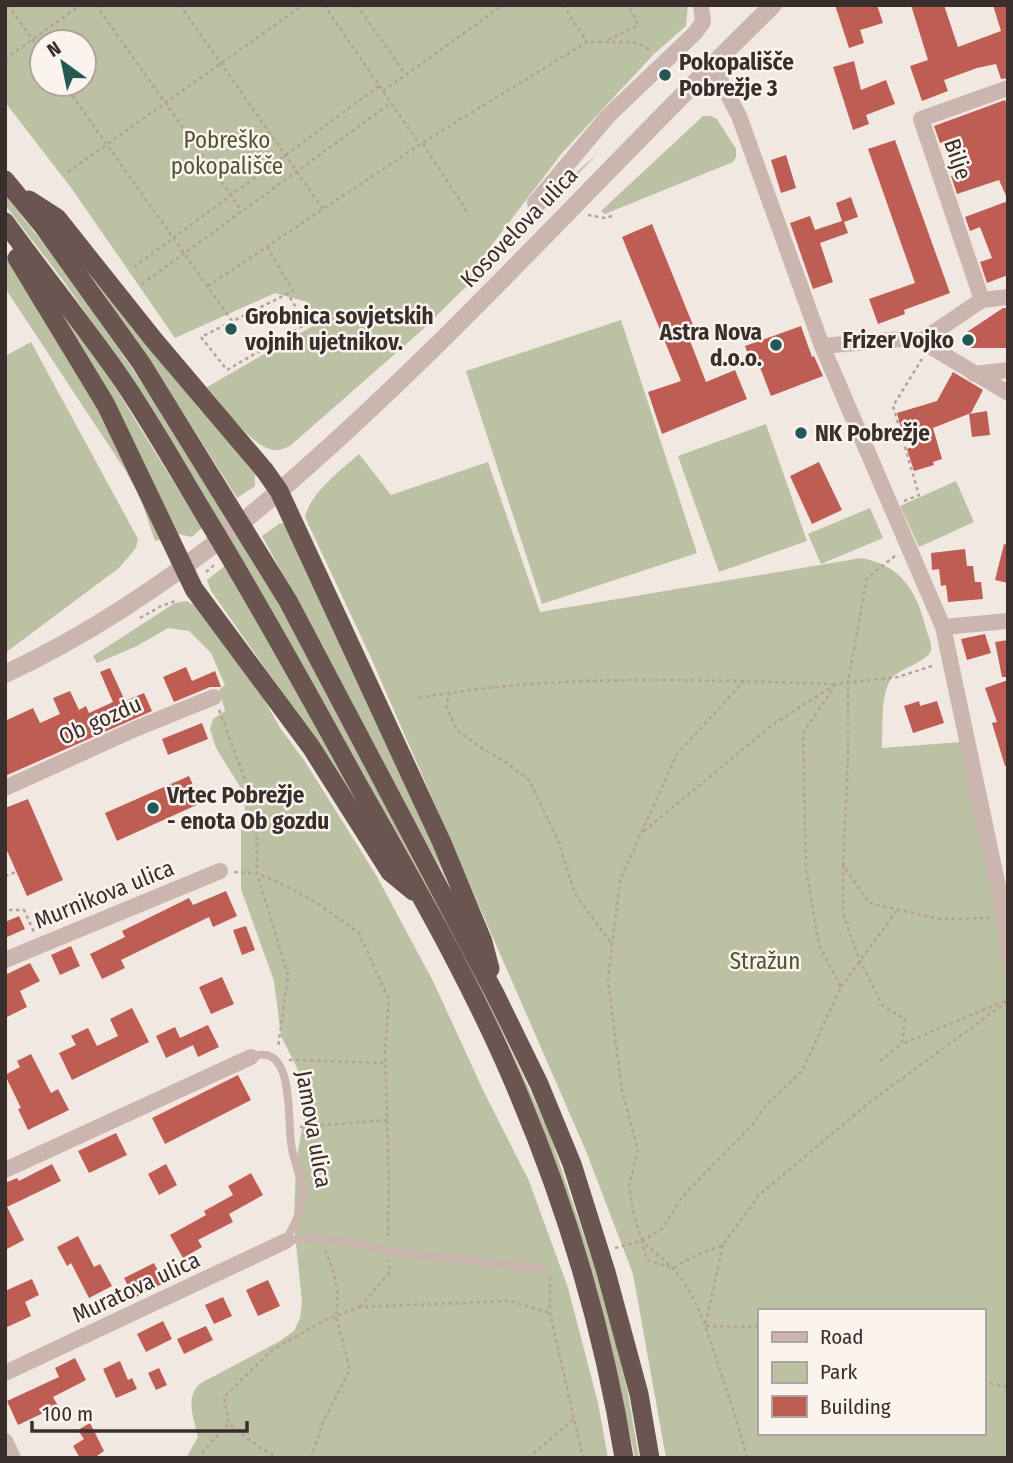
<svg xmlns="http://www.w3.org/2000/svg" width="1013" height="1463" font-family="'Fira Sans Condensed',sans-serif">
<rect width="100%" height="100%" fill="#f2e8e2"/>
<path fill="#bbc1a2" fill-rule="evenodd" d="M5 5H688L686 26 654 54 562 153 478 263 600 151 538 216 421 331 290 446C285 448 279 451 274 450 252 448 221 403 207 387L318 323 307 302 275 293 175 338 72 189 5 102ZM42 42H84V84H42Z
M703 116H711L717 119 736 149V157L733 162 605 214 601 211Z
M5 195 73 281 195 462 273 593 469 960 549 1132 604 1296 627 1388 639 1458H635L612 1355 536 1120 104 339 62 279 5 205Z
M5 251 80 373 163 539 155 541 140 497 125 470 5 288Z
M89 272 255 474V486L237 498 185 416Z
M53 302 97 358 202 528 192 537 178 534Z
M621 320 697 553 542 604 466 371Z
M31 342 138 539 136 548 119 568 5 653V356Z
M766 424 807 541 719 572 678 456Z
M359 454 391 495 488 462 540 612 861 558C901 565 917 591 926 629 928 635 932 644 931 650 929 661 899 669 892 678 880 692 883 729 882 748L961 742 1006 887 1008 884V1458H666L633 1274 586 1151 372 660 305 517C312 491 339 472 359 454ZM759 1311H983V1433H759Z
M956 481 974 522 919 547 900 506Z
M870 508 883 538 821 564 808 534Z
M280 523 287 524 466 914 381 761 345 689 262 536Z
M226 565 361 804 357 806 324 752 211 591 207 580Z
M187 601 197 607 260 692 280 728 304 760 376 875 433 981 483 1090 529 1181 568 1288 598 1403 608 1458H186L198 1437C194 1418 184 1397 201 1383L280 1341 294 1331 300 1318 302 1303 294 1223 296 1162 307 1101 297 1068 281 1036 274 981 241 889V824L245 812 244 793 216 748 210 729 213 719 225 711 219 690 225 685 211 653 189 631 168 628 137 646 97 663 93 656 175 603Z"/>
<path fill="#be5d54" d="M835 5H877L883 23 860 30 864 43 849 48Z
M911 5H944L958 47 1001 31 993 5H1008V78L1001 79 996 64 977 68 944 80 948 91 922 101 910 66 928 60Z
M854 61 861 90 886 80 895 104 866 115 869 124 853 130 833 67Z
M1005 100 1008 108V200L999 180 957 194 951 176 963 172 952 140 940 143 934 126Z
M895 140 950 293 904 310 905 314 878 324 869 299 915 283 868 149Z
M786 155 796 188 781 193 771 160Z
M851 197 858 217 844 222 848 233 820 243 833 282 813 289 790 223 810 216 815 230 842 221 836 203Z
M1008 201V275L987 283 980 262 992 258 980 227 970 231 965 217Z
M652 224 693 325 685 328 706 382 735 370 747 399 662 434 648 392 681 381 622 237Z
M1003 308H1008V348H967L962 343 964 334Z
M801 326 812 357 814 356 823 376 771 396 758 362 752 364 745 346Z
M953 372 983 390 971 413 933 428 942 459 933 462 934 465 914 471 907 449 912 447 906 427 901 428 897 413 937 401Z
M987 411 990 435 972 437 969 414Z
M819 462 842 510 812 524 790 476Z
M1004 544 1008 545V583L995 580Z
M965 549 967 566H973L975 582H981L983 599 948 602 946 585 941 586 939 569 932 570 931 553Z
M985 634 991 653 967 660 961 639Z
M1008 640V677H1002L995 642Z
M186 667 192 681 215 671 221 687H210L174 702 163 677Z
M110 668 125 701 144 693 152 711 5 776V721L33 708 40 723 60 714 53 698 70 691 79 710 86 706 89 713 113 702 100 672Z
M1008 680V766H1005L992 723 997 722 985 688Z
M919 701 920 706 937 701 944 723 913 733 904 706Z
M202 723 208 739 168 755 162 739Z
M189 776 201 803 117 841 105 813Z
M28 799 63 880 27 896 5 846V808Z
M226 891 237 916 213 927 209 917 121 960 125 968 102 979 90 954 125 937 122 931 189 898 193 905Z
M19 916 25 929 5 938V922Z
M246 926 255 950 242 955 233 930Z
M71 946 80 966 60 975 51 955Z
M30 963 40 981 20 991 27 1007 5 1018V975Z
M222 977 234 1004 211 1014 199 987Z
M132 1008 149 1042 72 1080 59 1053 76 1045 71 1036 88 1028 97 1046 118 1036 110 1019Z
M208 1025 219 1047 198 1057 193 1045 166 1058 156 1036 175 1027 180 1038Z
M31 1054 51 1093 58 1089 69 1110 28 1130 18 1109 21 1108 5 1075 20 1067 17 1061Z
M238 1075 251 1100 165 1144 152 1118Z
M116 1133 127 1155 89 1173 78 1151Z
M52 1164 61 1181 7 1207 24 1240 5 1250V1183L17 1178 19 1181Z
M166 1164 177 1185 159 1195 148 1174Z
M251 1173 263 1195 229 1214 233 1222 198 1240 202 1247 183 1258 170 1235 206 1215 204 1211 233 1195 228 1186Z
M78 1236 94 1267 100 1264 112 1286 89 1298 71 1263 67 1266 57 1247Z
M154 1263 164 1283 134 1298 124 1278Z
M32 1279 39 1295 25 1302 31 1316 5 1328V1291Z
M268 1280 280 1306 258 1316 246 1290Z
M223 1297 232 1316 214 1324 205 1305Z
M163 1321 172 1339 146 1352 137 1334Z
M206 1326 213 1340 184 1354 177 1339Z
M75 1358 86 1380 53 1397 58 1406 18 1425 7 1401 59 1377 55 1368Z
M120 1361 128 1380 132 1378 137 1389 116 1398 103 1369Z
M159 1368 167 1385 156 1390 148 1373Z
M90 1423 104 1451 94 1458H80L73 1446 84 1439 78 1430Z"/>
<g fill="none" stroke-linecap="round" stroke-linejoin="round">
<path stroke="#b6a098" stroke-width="2.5" stroke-dasharray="3.5 3.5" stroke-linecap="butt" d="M8 5 42 53
M96 5 242 211
M180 5 323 209
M324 5 420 145
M357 5 405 74
M563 5 587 42
M608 40 638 25 628 5
M5 59 81 5
M64 84 232 321
M383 91 503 5
M423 144 469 215
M68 172 303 5
M588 215 605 218 612 216
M267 247 293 291 201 337 227 370 306 324 288 294
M134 267 379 86
M142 284 391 103
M208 286 422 143 587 42H632L644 46 651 52
M904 501 919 495 893 406 922 359
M895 556 867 578 848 682V759L843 865 869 903 940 919 990 918
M206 572 214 565
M140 618 161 606 178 600
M450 692 446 706 457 730 483 749 507 763 529 780 557 838 575 894 612 944
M419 698C556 673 697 680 835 684
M219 710 256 809 257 873 288 975 278 1048
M644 831 772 725 833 686
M843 865V914L860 961 883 1006 905 1019 902 1044 1005 1001
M234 872 257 873 292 889 317 903 359 933 389 1000 385 1050 389 1182 388 1240
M5 876 16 872
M9 910H24L34 932
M841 987 898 909
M289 1060 386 1063
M880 1061 902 1044
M300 1127 387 1120
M642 1241 633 1211 629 1185 638 1151 622 1091 608 980 620 880 677 754 744 681
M723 1245 705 1326 759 1327
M615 1248 642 1241 662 1229 682 1197 752 1125 767 1104 802 1071 841 987 819 945 806 869 803 733 836 684 898 677 935 665
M550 1277V1313L583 1458
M360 1307 390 1272 389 1260
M983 1382 1008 1387
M197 1458 228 1424
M280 1458 260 1448 229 1424 224 1397 271 1351 325 1320 360 1307 510 1301 550 1313
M311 1458 323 1422 350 1370 336 1316 338 1294 333 1269 325 1251
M528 1458 574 1419
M747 1458C739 1426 728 1395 718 1364 707 1332 697 1295 674 1270 665 1259 652 1251 642 1241L647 1260 673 1268 696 1255 723 1245 759 1195 870 1102 1008 1001"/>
<path stroke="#cab6ae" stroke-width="8" d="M251 1057C297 1040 286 1123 292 1149 294 1162 306 1190 303 1201 300 1215 292 1228 286 1241 321 1233 354 1244 388 1250 439 1259 492 1262 544 1269"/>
<path stroke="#cab6ae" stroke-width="16" d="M712 64 739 116 822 346 943 627 1005 919 1008 958
M535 203 608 116 695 33 703 22 701 5
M982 300 1008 297
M921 341 982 300 921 119 1008 88
M822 346 902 339 921 341 1008 393
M974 374 1008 370
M943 627 1008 621
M5 788 135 729 214 697
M5 960 220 871
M5 1170 251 1057
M5 1373 286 1241
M5 1441 13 1458"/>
<path stroke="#cab6ae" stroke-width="18" d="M5 674C174 595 313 467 445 337 555 228 661 114 773 5"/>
<path stroke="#6a5550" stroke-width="19" d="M5 180 43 226 141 363 288 601 495 994 539 1084 572 1164 606 1272 639 1394 650 1458
M29 200 57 218 154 340 265 471 279 491 442 843 483 942 490 969
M5 222C42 273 82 323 118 374 150 420 177 469 206 517 258 603 307 691 355 779 413 882 474 986 519 1095 568 1211 604 1334 624 1458
M17 258 106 405 194 589 311 747 390 872 413 891"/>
</g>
<g fill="#235854" stroke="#faf3ee" stroke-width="2.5">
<circle cx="665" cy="75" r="7"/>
<circle cx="231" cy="329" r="7"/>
<circle cx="968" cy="340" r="7"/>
<circle cx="776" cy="345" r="7"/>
<circle cx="801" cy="433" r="7"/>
<circle cx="153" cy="808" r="7"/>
</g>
<g text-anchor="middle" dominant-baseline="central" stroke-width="5" stroke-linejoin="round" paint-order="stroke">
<g font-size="23" font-weight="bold" fill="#392e2c" stroke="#faf3ee" text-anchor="start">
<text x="679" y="62">Pokopališče<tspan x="679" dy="26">Pobrežje 3</tspan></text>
<text x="245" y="316">Grobnica sovjetskih<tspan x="245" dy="26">vojnih ujetnikov.</tspan></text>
<text x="762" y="332" text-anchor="end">Astra Nova<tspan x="762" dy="26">d.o.o.</tspan></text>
<text x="954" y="340" text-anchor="end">Frizer Vojko</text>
<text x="815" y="433">NK Pobrežje</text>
<text x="167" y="795">Vrtec Pobrežje<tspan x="167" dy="26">- enota Ob gozdu</tspan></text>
</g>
<g font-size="23" fill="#4e5631" stroke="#faf3ee">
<text x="227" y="140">Pobreško<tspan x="227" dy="26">pokopališče</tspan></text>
<text x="765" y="961">Stražun</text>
</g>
<g font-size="23" fill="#392e2c" stroke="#faf3ee">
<text transform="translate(958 159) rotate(71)">Bilje</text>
<text transform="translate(519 227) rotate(-46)">Kosovelova ulica</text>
<text transform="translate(100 720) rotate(-24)">Ob gozdu</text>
<text transform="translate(104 894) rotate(-22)">Murnikova ulica</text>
<text transform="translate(314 1129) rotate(80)">Jamova ulica</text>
<text transform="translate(136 1287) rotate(-25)">Muratova ulica</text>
</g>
</g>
<rect width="1013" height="1463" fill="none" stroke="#392e2c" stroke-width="14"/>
<rect x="758" y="1309" width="228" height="126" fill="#faf3ee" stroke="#ada4a0" stroke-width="2"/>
<rect x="772" y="1332" width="35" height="10" fill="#cab6ae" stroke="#ada4a0" stroke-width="2"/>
<text x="820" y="1344" font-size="21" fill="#392e2c">Road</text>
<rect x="772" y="1362" width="35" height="21" fill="#bbc1a2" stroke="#ada4a0" stroke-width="2"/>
<text x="820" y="1379" font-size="21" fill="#392e2c">Park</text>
<rect x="772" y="1396" width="35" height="21" fill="#be5d54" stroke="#ada4a0" stroke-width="2"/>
<text x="820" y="1414" font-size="21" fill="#392e2c">Building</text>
<g transform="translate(63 63) rotate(327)"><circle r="33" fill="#faf3ee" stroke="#ada4a0" stroke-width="2"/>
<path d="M0-5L12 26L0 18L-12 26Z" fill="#235854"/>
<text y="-10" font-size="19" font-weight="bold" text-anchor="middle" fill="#392e2c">N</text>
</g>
<path d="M32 1421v10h215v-10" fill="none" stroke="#392e2c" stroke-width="3.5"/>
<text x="42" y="1421" font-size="21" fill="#392e2c" stroke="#faf3ee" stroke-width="5" paint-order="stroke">100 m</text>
</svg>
